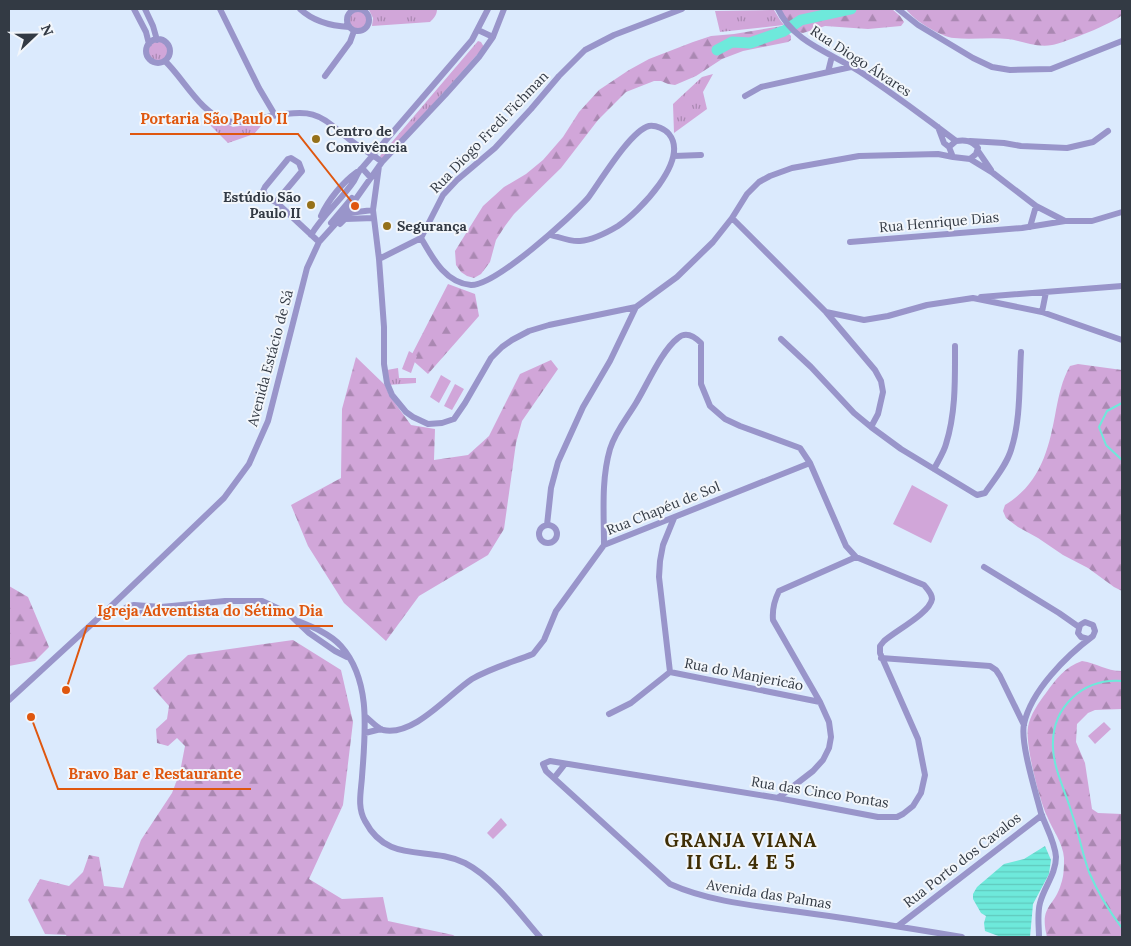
<svg xmlns="http://www.w3.org/2000/svg" width="1131" height="946" font-family="Lora,serif">
<defs>
<pattern id="forest-firs" width="22" height="20" patternUnits="userSpaceOnUse" patternTransform="scale(1.25)"><rect width="22" height="20" fill="#d1a6d9"/><path d="M5 1l3.5 6h-7zM16 11l3.5 6h-7z" fill="#aa88b2"/></pattern>
<pattern id="park-tufts" width="24" height="20" patternUnits="userSpaceOnUse" patternTransform="scale(1.25)"><rect width="24" height="20" fill="#d1a6d9"/><path d="M3 7l-1-3M5 7V3M7 7l1-3M15 17l-1-3M17 17v-4M19 17l1-3" fill="none" stroke="#aa88b2"/></pattern>
<pattern id="water-rules" width="6" height="5" patternUnits="userSpaceOnUse" patternTransform="scale(1.25)"><rect width="6" height="5" fill="#6ee9db"/><path d="M0 2.5h6" fill="none" stroke="#60c9bd"/></pattern>
</defs>
<rect width="100%" height="100%" fill="#dbeafd"/>
<path fill="url(#forest-firs)" d="M780 9H892L900 16 904 22 901 26 868 29 825 26 803 33 798 32 785 18Z
M906 9H1122V15C1114 23 1064 43 1052 45 1037 48 1023 41 1008 39 990 37 972 40 954 38 941 37 913 20 906 9Z
M782 26 791 36V40L788 42 743 51 722 59 696 76 675 85 668 84 661 81H654L626 92 598 120 561 168 514 214 505 226 496 240 490 262 481 274 474 278 467 276 461 272 456 265 455 251 483 206 504 187 526 174 543 160 563 137 579 112 599 90 629 70 649 59 693 42 711 36 734 34Z
M448 284 475 294 479 316 428 374 410 358Z
M356 357 385 385 389 395 411 425 435 429 434 460 468 455 489 436 520 374 551 360 558 369 522 421 516 443 504 529 488 555 419 596 386 641 344 603 308 546 291 505 341 478 342 409Z
M1078 364 1122 370V591L1114 587 1088 568 1063 555 1038 538 1018 527 1006 518 1003 511 1005 505C1041 483 1049 449 1056 410 1059 395 1062 380 1070 366Z
M9 586 28 597 49 647 35 661 9 666Z
M293 640 341 670 353 722 343 805 309 879 342 899 383 897 388 921 453 935 456 937H67L66 935 45 934 28 900 40 879 69 886 83 872 89 855 99 857 104 886 123 888 141 840 172 793 180 772 185 746 177 738 168 746 157 743 156 729 167 719 169 706 153 688 188 655Z
M1082 661C1097 663 1105 671 1122 671V709L1095 710 1088 713 1077 724 1076 742 1085 763 1092 809 1098 813 1122 814V937H1047C1039 905 1054 908 1061 884 1064 876 1064 867 1064 858 1063 843 1052 829 1047 816 1039 799 1025 744 1028 727 1030 715 1039 702 1046 693 1056 679 1065 667 1082 661Z"/>
<path fill="url(#park-tufts)" d="M378 9H437C437 15 434 18 430 22L372 26 373 18 369 10Z
M774 10 780 20 784 25 720 32 715 11Z
M349 20a9 9 0 1 1 18 0a9 9 0 1 1-18 0Z
M146 51a12 12 0 1 1 24 0a12 12 0 1 1-24 0Z
M478 41 481 42 484 47 386 157 381 159 380 156Z
M713 74 703 92 707 109 674 133 673 104 702 77Z
M209 115 233 127 257 123 261 126 254 134 228 143 203 118Z
M398 368 399 378H416V383L388 385 387 370Z"/>
<path fill="#d1a6d9" d="M409 351 417 356 411 373 402 369Z
M441 375 451 381 439 403 430 397Z
M455 384 464 389 452 410 444 406Z
M912 485 948 505 931 543 893 524Z
M1104 722 1111 729 1095 744 1088 736Z
M501 818 507 825 493 839 487 833Z"/>
<path fill="url(#water-rules)" d="M1045 846 1051 860 1049 874 1033 904 1030 937H1001L985 931 984 923 986 916 981 913 973 899V894L977 887 1004 864 1024 859Z"/>
<g fill="none" stroke-linecap="round" stroke-linejoin="round">
<path stroke="#6ee9db" stroke-width="2" d="M1122 403 1107 411 1099 427 1106 445 1122 460
M1122 681C1083 678 1051 707 1053 748 1054 771 1066 792 1072 814 1079 833 1082 853 1089 872 1098 893 1109 911 1122 928"/>
<path stroke="#6ee9db" stroke-width="11" d="M717 50 732 42 750 43 784 31 801 20 851 9"/>
<path stroke="#9995ca" stroke-width="6" d="M134 9 146 32 149 44
M145 9 153 26 157 40
M220 9 259 88 275 115
M300 9C313 21 331 26 349 27
M778 9C794 44 835 54 865 75 896 96 926 118 956 141
M898 9 918 25 973 58 992 67 1010 70 1051 69 1122 41
M347 20a11 11 0 1 1 22 0a11 11 0 1 1-22 0Z
M478 30 493 37
M146 51a12 12 0 1 1 24 0a12 12 0 1 1-24 0Z
M165 61C184 79 201 114 227 121 241 125 259 118 272 116 322 107 320 118 357 145 365 151 374 155 382 162
M828 72 832 56
M325 76 350 42 354 31
M745 96 761 87 851 67
M938 127 944 143 949 147
M956 141C965 140 971 140 978 148L976 154 970 159 953 157 949 147Z
M970 141 1004 143 1021 146 1067 148 1093 142 1108 131
M978 151 991 170
M674 156 701 155
M291 158 299 163 302 171 276 202C270 201 266 197 263 191L265 187 288 159Z
M970 159 993 173 1036 206 1065 221H1092L1122 212
M379 166 373 210 379 259 384 327V364L387 383 392 395 406 412 413 417 428 424 442 423 454 419 465 403 491 358 502 347 512 340 529 331 549 325 636 307 677 277 713 242 732 218 747 194 759 182 770 176 792 168 859 156 938 154 953 157
M362 168 472 40 488 9
M276 202 319 242
M321 216C328 200 343 182 357 172
M345 218 349 213 373 210
M732 218 826 312 875 370 881 381 883 392 878 414 871 427
M331 223 352 198
M340 224 345 219 374 218
M1030 227 1036 206
M311 235C323 215 341 200 354 181 357 176 358 171 362 168L371 178
M421 238C432 257 445 283 471 285 495 286 571 217 588 198 600 182 630 131 649 126 656 125 665 129 669 134 690 160 639 212 618 226 608 232 592 240 580 241 571 242 559 237 551 235
M850 242 1022 228 1065 221
M379 259 421 238 443 195 457 180 495 148 531 109 559 76 585 50 614 35 682 9
M981 297 1122 286
M826 312 864 320 888 316 927 305 973 298 1042 312 1122 340
M1042 312 1046 292
M781 339 811 367 854 413 871 427 901 449 977 495 985 493C994 480 1006 466 1011 450 1021 419 1019 384 1021 352
M934 469C938 461 944 452 946 444 956 412 955 379 955 346
M674 518 663 545 660 561 659 577 670 672 820 702
M539 534a9 9 0 1 1 18 0a9 9 0 1 1-18 0Z
M547 525 551 488 558 462 583 407 610 361 636 307
M604 545C604 514 601 480 610 449 615 432 627 418 636 403 647 385 662 350 678 338 686 331 695 337 701 343V384L710 406 725 419 740 426 800 448 810 463 846 546 856 557 924 585C927 589 932 593 932 599 930 613 895 631 884 641L880 646V653L918 739 925 775 921 793 913 806 903 814 897 817H878L778 798 550 761 543 764 546 771 670 884C710 902 757 906 800 912 854 919 908 928 962 937
M984 567 1059 613 1079 627
M106 611 224 498 249 464 268 421 307 268 319 242 348 210 382 162 445 95 479 57 493 37 504 9
M121 611 127 607 134 605 161 607 225 601H262L288 613 309 633 335 651 347 657
M298 621C313 627 330 634 341 646 372 681 365 734 362 777 361 792 357 807 365 821 388 865 428 845 465 863 494 878 519 913 540 937
M881 658 990 666 996 670 1000 676 1024 725
M9 700 106 611C114 611 120 612 127 613 137 615 151 611 161 607
M609 714 631 703 670 672
M365 716C370 720 377 728 383 730 414 737 449 694 472 679 491 668 513 662 533 654L544 640 556 611 604 545 810 463
M365 733 381 729
M554 778 565 764
M778 798 813 771 823 760 829 748 831 737 829 722 820 702 773 620C772 609 774 601 779 591L856 557
M898 926 1042 815
M1039 937C1039 926 1037 914 1040 903 1044 887 1056 874 1056 857 1055 842 1046 827 1041 813 1036 793 1020 743 1024 724 1031 691 1066 656 1093 636L1095 631 1093 625 1085 622 1080 625 1078 633 1081 637 1088 639"/>
</g>
<g fill="#95711a" stroke="#f2f6fb" stroke-width="2">
<circle cx="316" cy="139" r="5"/>
<circle cx="311" cy="205" r="5"/>
<circle cx="387" cy="226" r="5"/>
</g>
<g text-anchor="middle" dominant-baseline="central" stroke-width="4" stroke-linejoin="round" paint-order="stroke">
<g font-size="14" fill="#333a44" stroke="#f2f6fb">
<text transform="translate(861 61) rotate(33)">Rua Diogo Álvares</text>
<text transform="translate(489 132) rotate(-46)">Rua Diogo Fredi Fichman</text>
<text transform="translate(939 222) rotate(-5)">Rua Henrique Dias</text>
<text transform="translate(270 358) rotate(-75)">Avenida Estácio de Sá</text>
<text transform="translate(663 508) rotate(-22)">Rua Chapéu de Sol</text>
<text transform="translate(744 674) rotate(11)">Rua do Manjericão</text>
<text transform="translate(820 792) rotate(9)">Rua das Cinco Pontas</text>
<text transform="translate(962 860) rotate(-38)">Rua Porto dos Cavalos</text>
<text transform="translate(769 894) rotate(9)">Avenida das Palmas</text>
</g>
<g font-size="14" font-weight="bold" fill="#333a44" stroke="#f2f6fb" text-anchor="start">
<text x="326" y="131">Centro de<tspan x="326" dy="16">Convivência</tspan></text>
<text x="301" y="197" text-anchor="end">Estúdio São<tspan x="301" dy="16">Paulo II</tspan></text>
<text x="397" y="226">Segurança</text>
</g>
<g font-size="19" font-weight="bold" letter-spacing="1" fill="#3f2e05" stroke="#f2f6fb">
<text x="741" y="840">GRANJA VIANA<tspan x="741" dy="22">II GL. 4 E 5</tspan></text>
</g>
</g>
<path fill="none" stroke="#df570f" stroke-width="2" d="M355 206L298 134H130M66 690L87 626H333M31 717L58 789H251"/>
<g fill="#df570f" stroke="#f2f6fb" stroke-width="2">
<circle cx="355" cy="206" r="5"/>
<circle cx="66" cy="690" r="5"/>
<circle cx="31" cy="717" r="5"/>
</g>
<g font-size="15" text-anchor="middle" font-weight="bold" fill="#df570f" stroke="#f2f6fb" stroke-width="4" stroke-linejoin="round" paint-order="stroke">
<text x="214" y="124">Portaria São Paulo II</text>
<text x="210" y="616">Igreja Adventista do Sétimo Dia</text>
<text x="155" y="779">Bravo Bar e Restaurante</text>
</g>
<rect width="1131" height="946" fill="none" stroke="#333a44" stroke-width="20"/>
<g transform="translate(35 35) rotate(68)" stroke="#f2f6fb" stroke-width="4" paint-order="stroke">
<path d="M0-4L9 19L0 12L-9 19Z" fill="#333a44"/>
<text y="-8" font-size="14" font-weight="bold" text-anchor="middle" fill="#333a44">N</text>
</g>
</svg>
